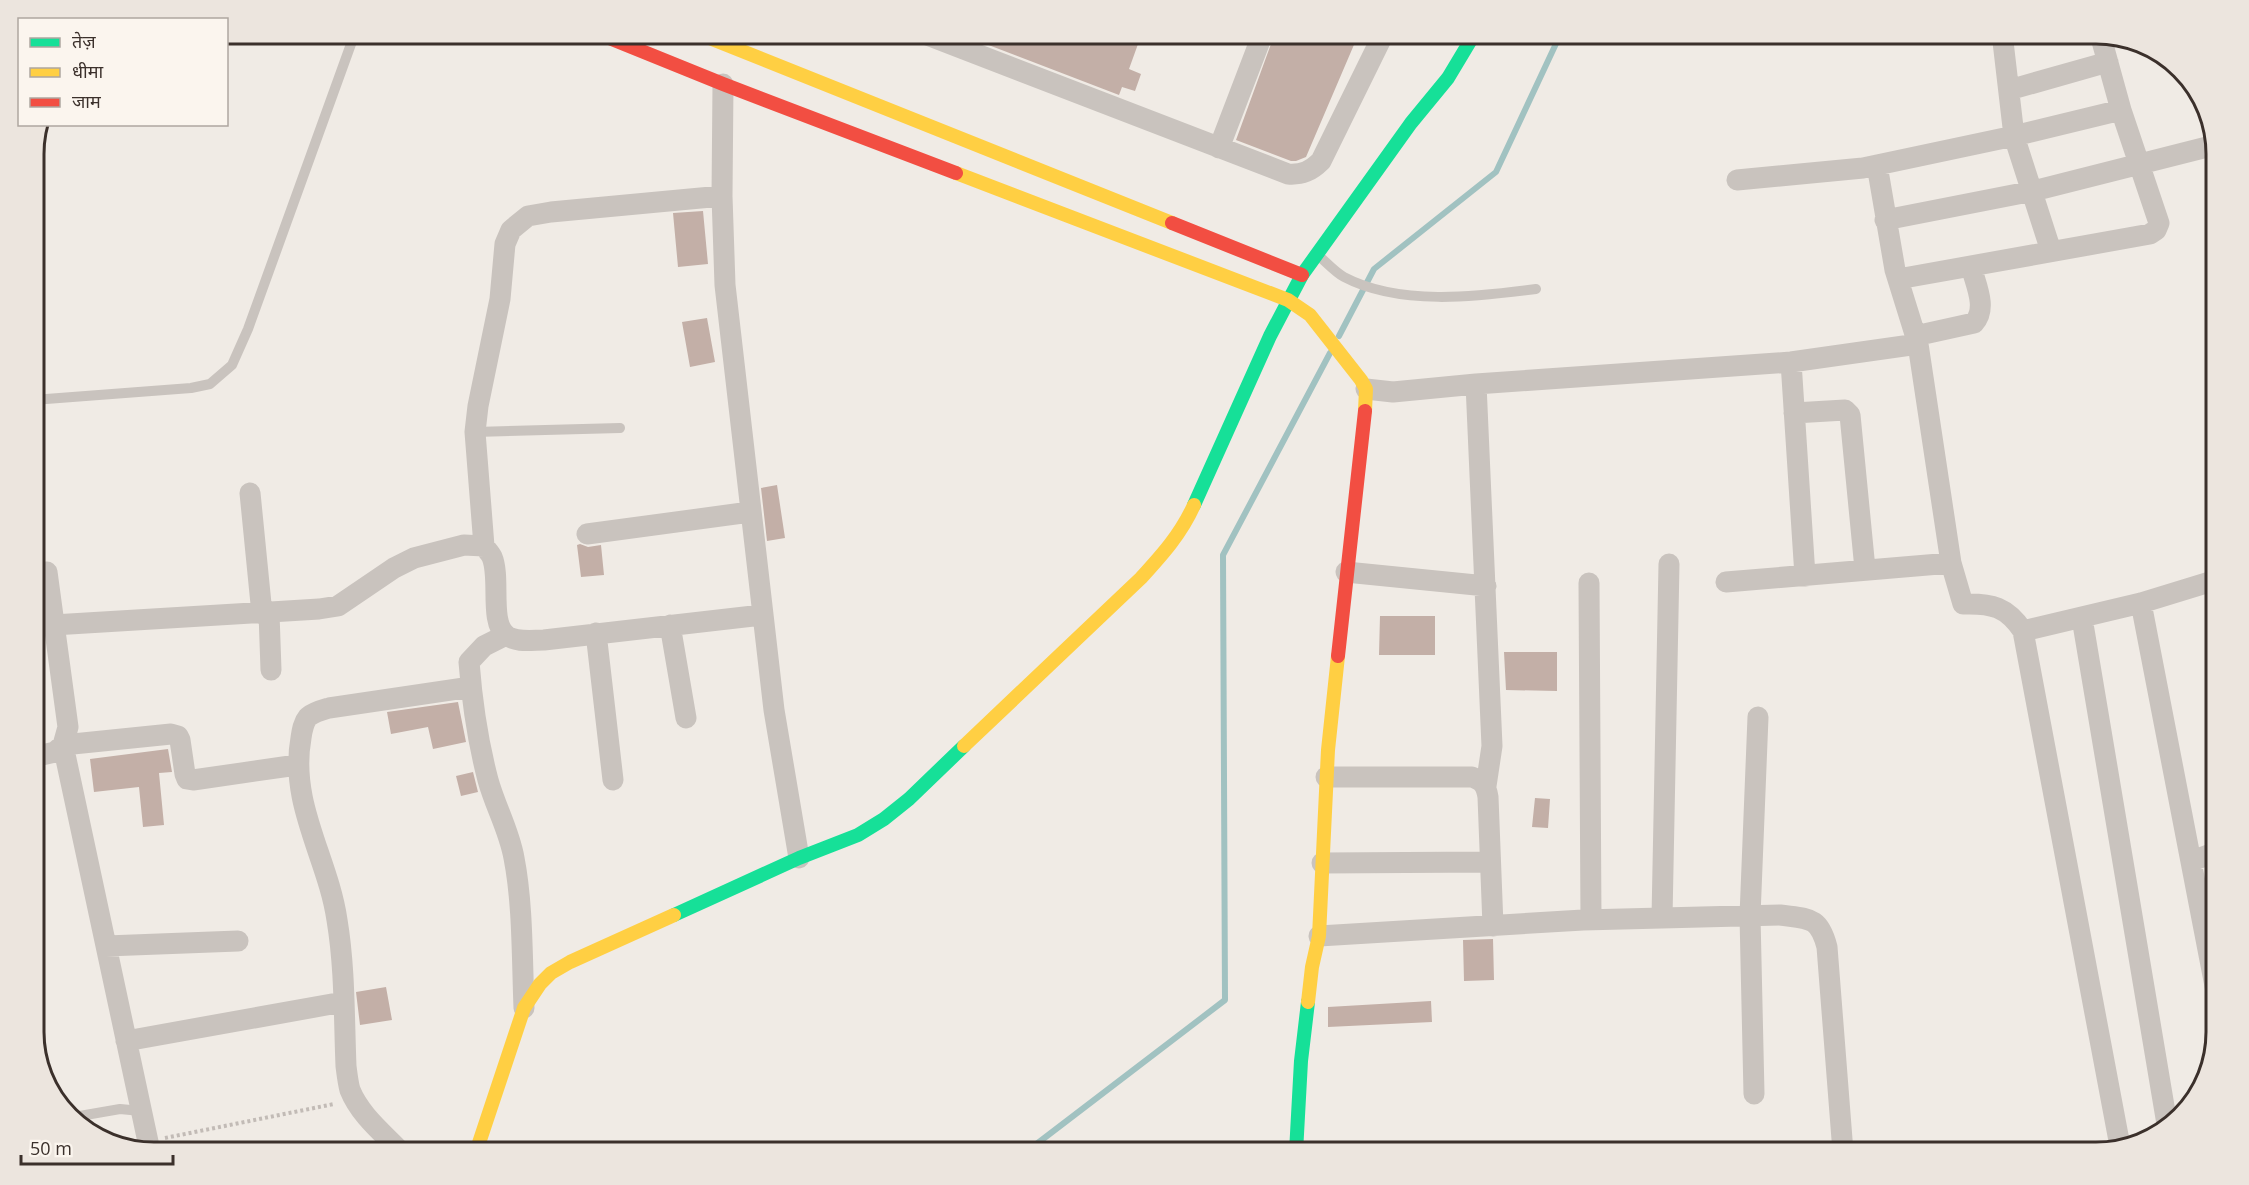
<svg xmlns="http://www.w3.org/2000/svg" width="2249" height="1185" font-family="'Open Sans','Noto Sans Devanagari',sans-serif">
<rect width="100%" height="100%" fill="#f0ebe5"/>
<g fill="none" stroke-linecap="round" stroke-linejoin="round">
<path stroke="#a1c2c1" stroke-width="6" d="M1339 336 1374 269 1496 172 1561 33
M1026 1152 1225 1000 1223 555 1330 353"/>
</g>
<path fill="#c3afa7" d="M957 33H1142L1129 69 1141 74 1135 91 1122 87 1119 95Z
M1275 33H1359L1306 157 1296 161H1291L1236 140Z
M703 211 708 264 678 267 673 213Z
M707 318 715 362 690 367 682 322Z
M777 485 785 538 767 541 761 488Z
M580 544 588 547 601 545 604 575 581 577 577 545Z
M1380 616H1435V655H1379Z
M1504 652H1557V691L1506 690Z
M458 702 466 742 433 749 428 727 391 734 387 712Z
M168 749 172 772 159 773 164 825 143 827 139 787 94 792 90 759Z
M473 772 478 792 461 796 456 776Z
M1535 798 1550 799 1548 828 1532 827Z
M1493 939 1494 980 1464 981 1463 940Z
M386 987 392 1020 360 1025 356 992Z
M1431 1001 1432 1022 1328 1027V1007Z"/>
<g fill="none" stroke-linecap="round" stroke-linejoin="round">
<path stroke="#c2bbb6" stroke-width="4" stroke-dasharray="3 3" stroke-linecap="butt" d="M165 1138 334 1104"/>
<path stroke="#c9c3be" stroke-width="10" d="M1319 256C1327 263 1335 272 1344 277 1399 306 1476 297 1536 289
M33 400 191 388 210 384 232 365 248 329 355 33
M475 432 620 428
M74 1117 120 1109 141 1111"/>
<path stroke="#c9c3be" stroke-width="21" d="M922 33 1288 174C1302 175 1311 171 1321 161L1384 33
M2002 33 2014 136 2051 251
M723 84 722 196 725 285 774 710 799 858
M2009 90 2108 62
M1219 148 1263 33
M1877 165 1895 270 1918 344 1951 563 1963 604C1992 603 2007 607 2023 631L2141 603 2216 580
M1737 180 1863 168 2014 136 2121 110
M1885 220 2033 191 2215 145
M1898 279 2150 234 2156 230 2159 223 2121 110 2100 34
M1915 336 1974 323C1988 308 1975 283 1971 266
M1791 362 1805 576
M1476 384 1492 746 1486 786
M1366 389 1393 392 1476 384 1791 362 1918 344
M1794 413 1845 410 1850 415 1865 569
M250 493 262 614
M587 534 750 512
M484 546 475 432 478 406 500 299 505 244 511 230 528 216 551 212 722 196
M47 572 68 727 63 745 150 1151
M1346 572 1486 586
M1726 582 1951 563
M1589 583 1591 920
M2141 603 2216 991
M269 613 271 670
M2082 618 2167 1124
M53 625 319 609 338 606 394 568 414 558 464 545 484 546C486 549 490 553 492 557 501 578 489 622 506 635 516 643 532 640 544 640L762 615
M670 625 686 718
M2023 631 2120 1146
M596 633 613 780
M506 635 484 646 469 662C472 701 478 742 488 780 495 806 509 830 514 858 523 904 522 960 524 1008
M63 745 171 734 178 736 180 740 185 774 187 779 193 780 297 765
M33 757 55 752 63 745
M1326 777H1472C1483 781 1486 785 1488 797L1493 926
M2192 861 2216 852
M1322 863 1490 862
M1662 918 1669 564
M1319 936 1583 920 1780 915C1809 919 1819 916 1827 947L1843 1152
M106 946 238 941
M126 1041 343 1002
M1754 1094 1750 916 1758 717
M401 1152C383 1133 360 1115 350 1090 348 1083 347 1074 346 1066 344 1018 345 968 337 920 328 858 289 804 301 738 302 731 303 723 308 717 314 712 322 710 329 708L471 687"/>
<path stroke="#16e098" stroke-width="14" d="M1194 505 1270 336 1302 275 1411 123 1448 78 1475 33
M674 915 799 858 858 835 884 819 909 799 964 746
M1296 1152 1301 1061 1308 1002"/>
<path stroke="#ffcf43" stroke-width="14" d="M697 33 1172 223
M956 173 1288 300 1310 315 1361 380 1366 389 1365 411
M964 746 1141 578C1162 555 1181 534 1194 505
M1308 1002 1312 967 1319 936 1328 750 1338 656
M476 1152 524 1008 540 984 551 973 570 962 674 915"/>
<path stroke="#f24e42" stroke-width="14" d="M597 33 723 84 956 173
M1172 223 1302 275
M1338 656 1365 411"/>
</g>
<path d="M0 0H2249V1185H0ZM154 44H2096A110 110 0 0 1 2206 154V1032A110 110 0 0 1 2096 1142H154A110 110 0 0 1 44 1032V154A110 110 0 0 1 154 44Z" fill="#ece5de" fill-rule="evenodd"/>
<path fill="none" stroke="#3b302b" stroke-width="3" d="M154 44H2096A110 110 0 0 1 2206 154V1032A110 110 0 0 1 2096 1142H154A110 110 0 0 1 44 1032V154A110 110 0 0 1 154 44Z"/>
<rect x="18" y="18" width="210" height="108" fill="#fbf5ee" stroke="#aea6a0" stroke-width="1.5"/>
<rect x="30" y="38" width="30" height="9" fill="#16e098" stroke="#aea6a0" stroke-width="1.5"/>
<text x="72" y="48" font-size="18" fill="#3b302b">तेज़</text>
<rect x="30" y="68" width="30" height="9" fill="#ffcf43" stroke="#aea6a0" stroke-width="1.5"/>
<text x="72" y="78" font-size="18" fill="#3b302b">धीमा</text>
<rect x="30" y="98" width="30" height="9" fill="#f24e42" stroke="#aea6a0" stroke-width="1.5"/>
<text x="72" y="108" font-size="18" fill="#3b302b">जाम</text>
<path d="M21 1155v9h152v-9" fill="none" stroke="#3b302b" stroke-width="3"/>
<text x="30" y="1155" font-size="18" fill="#3b302b" stroke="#fbf5ee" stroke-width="4.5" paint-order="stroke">50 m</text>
</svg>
